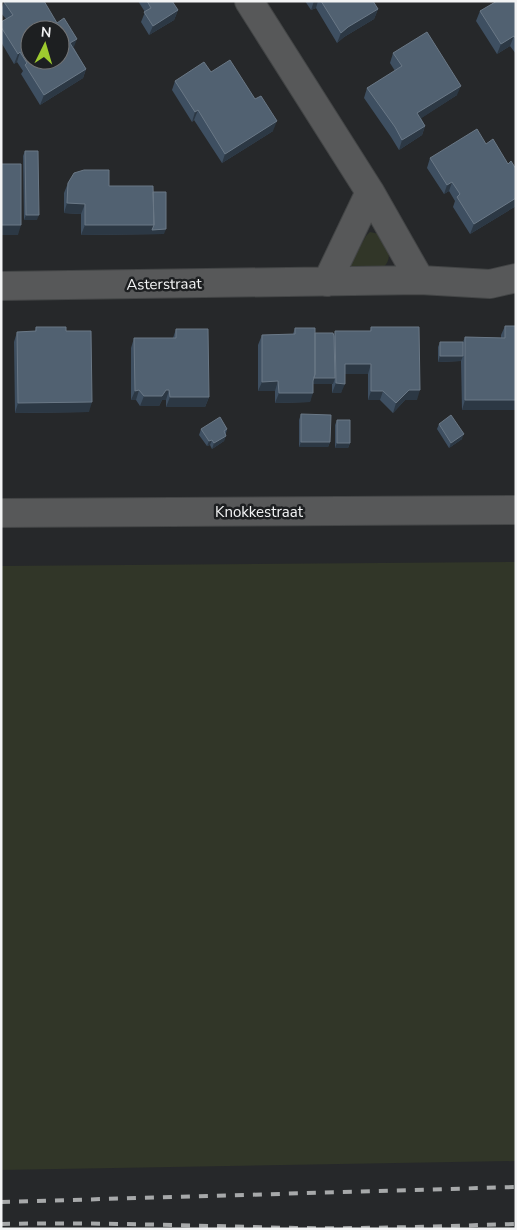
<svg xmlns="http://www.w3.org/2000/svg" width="517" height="1230" font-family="'Nunito Sans',sans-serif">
<rect width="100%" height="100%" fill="#26282a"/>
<path fill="#313628" d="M370 232 379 234C386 246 395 256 383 268L354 271 350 267V264L366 236Z
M516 562V1161L1 1170V566Z"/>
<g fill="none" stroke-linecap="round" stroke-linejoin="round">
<defs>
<path id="minor" d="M249 1 370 192 420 280
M327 282 370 192
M1 286 420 280 490 284 516 278
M1 513 516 510"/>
</defs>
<use href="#minor" stroke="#434546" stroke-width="30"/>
<use href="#minor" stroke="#575859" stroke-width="28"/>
<path stroke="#a7a9aa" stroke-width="4" stroke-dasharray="9 9" stroke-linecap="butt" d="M1 1202 516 1187
M1 1224C100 1222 198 1226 296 1228 370 1229 443 1226 516 1224"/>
</g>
<path fill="#3e4f61" d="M138 1H176L173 3 178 10 174 20 149 35 141 22 145 12Z
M305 1H373L378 9 374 19 344 37 337 43 316 8 311 10Z
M516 1V54L510 46 497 54 476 21 480 11Z
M4 2 74 48 86 69 83 78 40 105 21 74 23 71 17 62 14 64 1 42V22L6 19 1 13V10Z
M393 53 457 95 421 118 425 126 422 135 399 150 391 137 364 98 367 88 395 71 390 63Z
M211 72 255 99 273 131 222 163 194 120 192 122 172 90 175 81Z
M486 144 508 164 516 169V206L470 234 453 207 455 201 449 191 444 194 427 168 430 158Z
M25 151 37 220H24L23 156Z
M68 183 109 186 153 192 164 234 81 235V214L64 213V193Z
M505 326H516V410H462L461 361 438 362V347L440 342H463L465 337 501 338V335Z
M36 327 66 331 89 412 15 413 14 342 17 332 35 331Z
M371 327 417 400H405L393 413 380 400H368V374H345L341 393H332V384H313L310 402 275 403V391H258V345L262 335 293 334 295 328 315 333 334 336 335 331H370Z
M176 329 209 397 205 407H166V400H162L159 406H140L136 400H131V348L134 338H173Z
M301 414 330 442 328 447H299V420Z
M337 420 350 443 348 448H335V425Z
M439 424 462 439 449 448 437 429Z
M201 429H227L224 441 212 449 210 445 207 446 199 435Z"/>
<path fill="#2c3844" d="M314 1H318L316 8 311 10Z
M378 9 374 19 344 37 337 43 341 33 348 27Z
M178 10 174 20 149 35 153 26Z
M514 36 510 46 497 54 501 44Z
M77 39 73 49 70 43Z
M20 52 17 62 14 64 18 54Z
M86 69 83 78 40 105 44 95Z
M461 86 457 95 414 123 417 113Z
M198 110 194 120 192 122 195 112Z
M277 121 273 131 222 163 225 154Z
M425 126 422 135 399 150 402 140Z
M452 182 449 191 444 194 447 185Z
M516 198V206L470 234 474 224Z
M67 203 85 204 81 214 64 213Z
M26 215H39L37 220H24Z
M1 225H21L18 235H1Z
M85 225H154L166 229 164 234 81 235Z
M440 356H463L461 361 438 362Z
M345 364H371L368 374H341Z
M313 378H335L333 384H311Z
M278 381 275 391H258L262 382Z
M336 383 345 384 341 393H332Z
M139 390 136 400H131L135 391Z
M166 390H169L166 400H162L159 406H140L144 396Z
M409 390H420L417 400H405L393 413 396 403Z
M371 391H383L380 400H368Z
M279 393H313L310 402 275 403Z
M170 397H209L205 407H166Z
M465 400H516V410H462Z
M92 402 89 412 15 413 18 403Z
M464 434 462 439 449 448 451 443Z
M226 436 224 441 212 449 214 443Z
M212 440 210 445 207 446 209 441Z
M301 442H330L328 447H299Z
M337 443H350L348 448H335Z"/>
<path fill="#516171" stroke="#6a7886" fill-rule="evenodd" d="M5 1H44L57 23 64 18 77 39 70 43 86 69 44 95 25 65 27 63 20 52 18 54 1 27V22L13 15 4 2ZM30 30H60V60H30Z
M147 1H172L178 10 153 26 144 12 151 8Z
M321 1H373L378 9 348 27 341 33Z
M497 1H516V39L514 36 501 44 480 11Z
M427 32 461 86 417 113 425 126 402 140 395 127 367 88 402 66 393 53Z
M230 60 255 99 261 96 277 121 225 154 198 110 195 112 175 81 204 62 211 72Z
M477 129 486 144 493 139 508 164 511 161 516 169V198L474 224 457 197 460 194 452 182 447 185 430 158Z
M25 151H38L39 215H26Z
M1 164H21V225H1Z
M84 170H109V186H153L154 225H85V204L67 203 68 183 74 173Z
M153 192H166V229L152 230 154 225Z
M505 326H516V400H465V337L505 338Z
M36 327H66V331H91L92 402 18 403 17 332 36 331Z
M371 327H419L420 390H409L396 403 383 391H371V364H345V384L336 383 335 331H371Z
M295 328H315V374L313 381V393H279L278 381 262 382V335L295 334Z
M176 329H208L209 397H170L169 390H166L162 396H144L139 390 135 391 134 338H176Z
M315 333H333L334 336 335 378H314L315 374Z
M440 342H463V356H440Z
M301 414 331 415 330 442H301Z
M451 415 464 434 451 443 439 424Z
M220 417 227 429 224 431 226 436 214 443 212 440 209 441 201 429Z
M337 420H350V443H337Z"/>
<g text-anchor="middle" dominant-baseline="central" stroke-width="5" stroke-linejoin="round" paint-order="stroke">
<g font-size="15" fill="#f3f4f5" stroke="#1d1f21">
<text transform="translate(164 284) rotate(-1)">Asterstraat</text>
<text x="259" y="512">Knokkestraat</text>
</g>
</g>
<rect width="517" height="1230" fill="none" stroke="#f3f4f5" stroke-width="5"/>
<g transform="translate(45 45) rotate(5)"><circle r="24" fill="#1d1f21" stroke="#737476"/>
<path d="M0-4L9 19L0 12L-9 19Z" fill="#9eca2f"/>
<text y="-8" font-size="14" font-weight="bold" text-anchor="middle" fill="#f3f4f5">N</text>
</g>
</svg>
